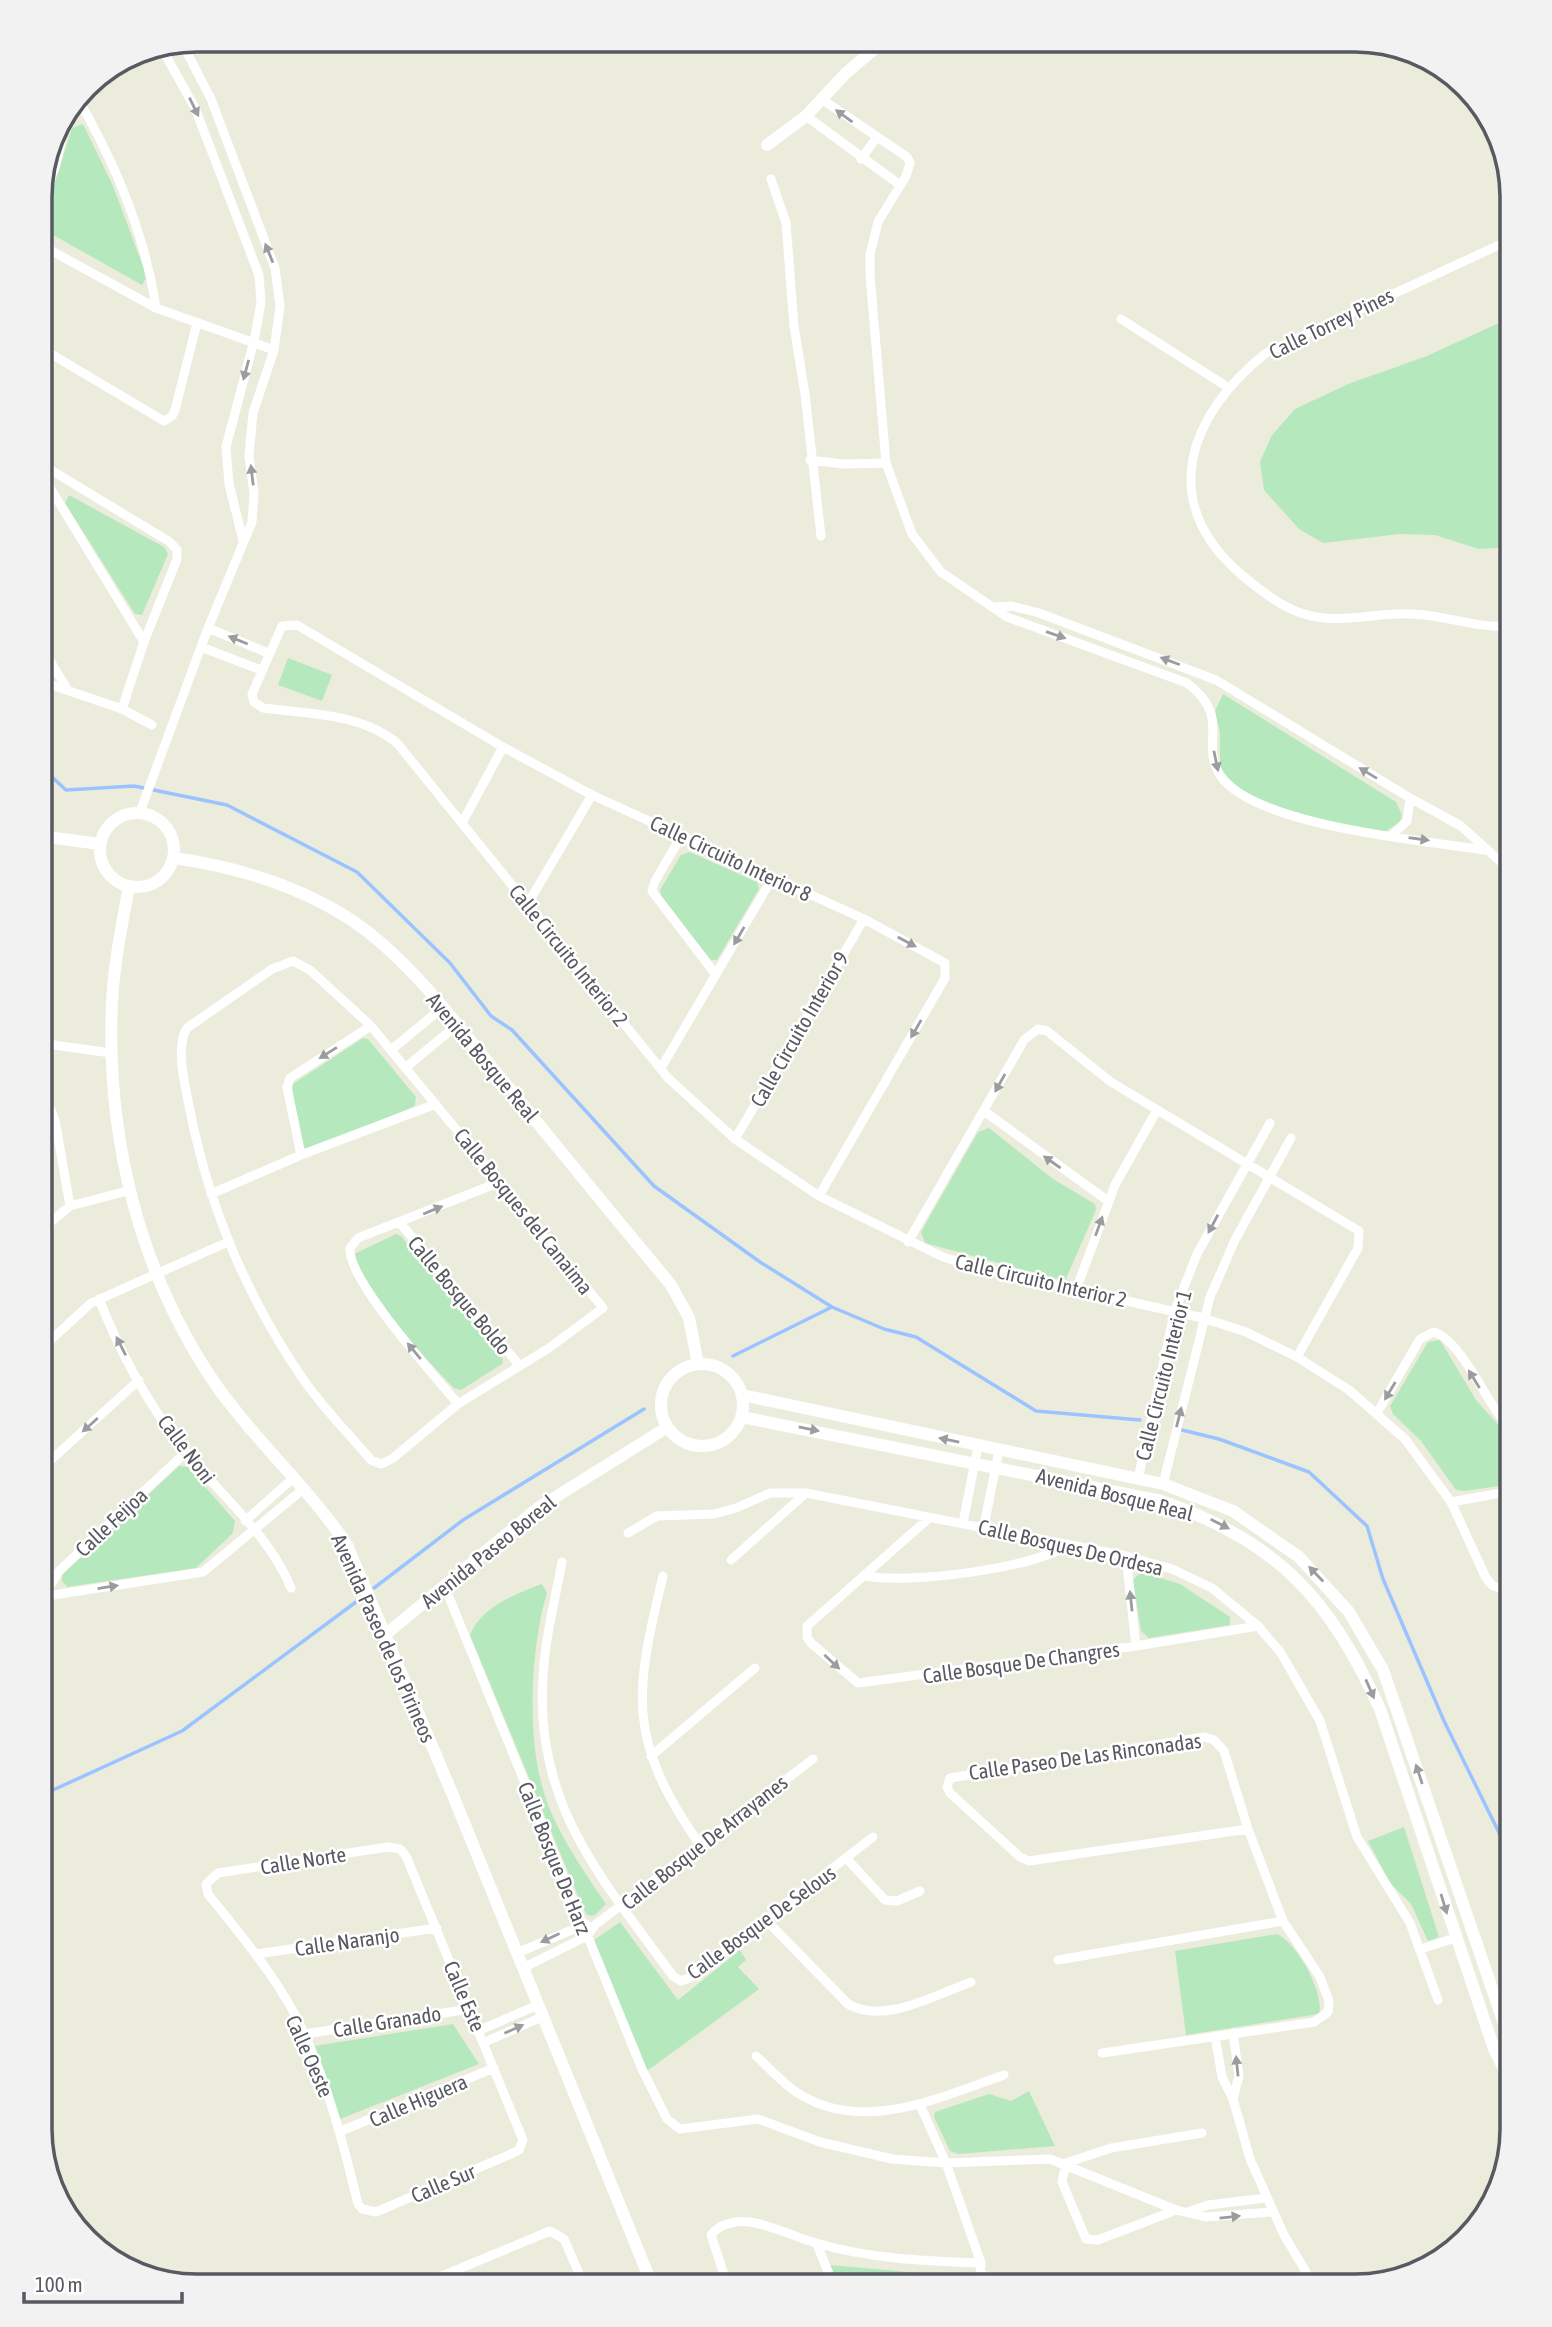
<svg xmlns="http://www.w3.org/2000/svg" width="1552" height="2327" font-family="'Asap Condensed',sans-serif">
<rect width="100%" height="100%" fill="#ececdd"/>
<path fill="#b6e8be" d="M83 124 113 186 147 277 142 285 46 231 43 220 72 128Z
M1512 317V547L1479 549 1435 535 1400 534 1323 543 1299 529 1264 490 1260 462 1272 435 1295 409 1348 384 1427 356Z
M69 495 164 547 168 554 142 615 135 614 65 503Z
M288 658 332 675 322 701 278 685Z
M1223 694 1396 802 1402 815 1400 822 1383 833C1342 826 1278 816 1244 792 1235 786 1228 777 1220 770V733L1215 711Z
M690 852 757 882 759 889 717 960H711L661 897 660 890 681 855Z
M363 1038 368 1039 416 1097 415 1106 308 1150 302 1146 292 1093 293 1084Z
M989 1128 1053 1179 1095 1204 1096 1210 1065 1281 925 1243 921 1232 978 1132Z
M396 1234 401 1236 503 1359 502 1364 461 1390 454 1388C412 1345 383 1310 353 1258L354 1254Z
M1440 1340 1476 1400 1512 1440V1484L1465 1491 1456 1490 1421 1441 1393 1414 1390 1406 1428 1342Z
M179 1466 188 1467 235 1521 233 1533 196 1568 67 1587 62 1581V1575Z
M1141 1572 1180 1584 1230 1617V1625L1149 1638 1141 1631 1133 1580Z
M542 1584 547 1593C531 1646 527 1732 542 1786 553 1828 582 1868 606 1904L594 1916 587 1915 583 1908 470 1635C481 1607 515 1594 542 1584Z
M1404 1827 1439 1937 1428 1941 1411 1904 1390 1883 1368 1841Z
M620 1922 678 2000 740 1950 746 1960 738 1967 759 1989 647 2071 594 1940Z
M1277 1934C1297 1943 1325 1993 1319 2014L1186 2035 1175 1951Z
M453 2024 479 2064 340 2119 308 2047Z
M1029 2091 1055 2146 958 2154 950 2151 934 2117 935 2112 989 2094 1011 2101Z
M830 2265 964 2277 943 2287H841Z"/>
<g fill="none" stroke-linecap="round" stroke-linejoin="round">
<path stroke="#9bc3ff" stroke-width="3.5" d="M40 766 66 790 134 786 227 805 357 872 450 963 491 1016 512 1030 654 1186 760 1262 832 1307 884 1329 916 1337 1036 1411 1140 1420
M733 1356 832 1307
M1182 1430 1219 1439 1309 1472 1367 1526 1383 1579 1444 1721 1512 1859
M374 1588 463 1520 644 1409
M40 1796 182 1731 360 1599"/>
<path stroke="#fff" stroke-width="9" d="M161 47 195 108 259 275 261 303 254 341 226 447 229 484 243 540
M78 99C115 163 145 234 156 308
M823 100 907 157 910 163 906 176 878 222 870 254V275L886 463 912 534 941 572 1007 617 1187 683C1233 718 1199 742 1220 775 1253 826 1426 841 1485 850
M806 116 900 185
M861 159 877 137
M771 179 786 223 794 326 805 394 821 536
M41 200 55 168 68 113
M41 245 156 308 274 350
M1121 319 1229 388
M41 348 164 421 172 416 175 410 197 323
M810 460 844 464 886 463
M41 464 170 542 177 550V559L144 642 122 709
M41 473 144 642
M995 607 1012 606 1039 613 1216 680 1410 798 1461 826 1512 872
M1512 626C1477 629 1446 615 1412 614 1374 612 1338 626 1301 613 1280 606 1260 590 1243 576 1156 503 1188 415 1266 353L1512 239
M208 628 268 653
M40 644 67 689
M201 647 261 670
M40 681 122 709 152 725
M140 812 208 628 252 522 254 493 249 456 253 413 274 350 280 306 275 268 211 99 182 43
M463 821 503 747
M682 835 655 881 652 891 716 975
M1391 836 1407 821 1410 798
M527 905 592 795
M293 961 310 970 371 1026 603 1308 549 1348 458 1404 392 1459 381 1464 371 1460C348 1433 323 1408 303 1379 246 1296 208 1204 189 1106 185 1084 175 1047 187 1028L272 969Z
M40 1043 111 1053
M391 1050 442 1008
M405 1068 457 1025
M661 1068 773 877
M40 1104 51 1110 55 1120 70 1206
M984 1111 1108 1201
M735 1139 864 919
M301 1155 287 1087 290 1078 371 1026
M211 1194 301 1155 436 1104
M819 1196 945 978V963L864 919 592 795 503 747 297 625 282 626 252 694 254 702 263 708C308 714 361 713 397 743L668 1078 735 1139 819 1196 943 1257 983 1269 1203 1318 1246 1332 1297 1357 1349 1390 1405 1439 1451 1502 1486 1578 1493 1586 1512 1591
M400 1223 520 1366
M40 1231 70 1206 131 1190
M908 1242 1024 1040 1038 1029 1047 1031 1111 1082 1359 1231 1358 1248 1297 1357
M1076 1290 1115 1185 1157 1110
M99 1299C118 1347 145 1398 176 1440 212 1488 268 1531 291 1588
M40 1350 91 1303 228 1242
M458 1404C435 1376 347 1280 350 1248L358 1238 500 1182
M1377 1413 1420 1339 1434 1332C1463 1341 1488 1408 1512 1431
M40 1470 139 1380
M1138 1479 1175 1310 1197 1254 1270 1123
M1163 1484 1210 1297 1235 1240 1291 1138
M1451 1502 1512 1491
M929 1518 807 1626V1637L811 1643 858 1683 1136 1646 1258 1626
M245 1521 292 1479
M963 1523 978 1446
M984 1526 999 1450
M628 1533 657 1516 714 1514 736 1508 770 1493H806L1126 1556 1172 1569 1212 1588 1258 1626 1281 1653 1320 1721 1357 1837 1410 1923 1438 2000
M1126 1556 1136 1646
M731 1560 806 1493
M562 1562C555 1600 545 1638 543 1677 534 1805 603 1880 673 1976L681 1981 689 1978 873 1837
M663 1576C634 1695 627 1740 700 1845
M865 1576C911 1584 1027 1569 1067 1546
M444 1585 642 2069 667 2119 680 2129 758 2119 820 2142 892 2159 946 2163 1050 2159 1176 2210 1205 2217 1273 2212
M40 1597 203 1572 302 1490
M43 1597 60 1570 186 1452
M651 1756 755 1668
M388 1847 400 1849 406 1856 523 2140 519 2150 513 2153 376 2212 362 2209 358 2204C344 2146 329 2089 305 2035 282 1983 243 1938 208 1894L206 1884 218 1873Z
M847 1859 885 1900 897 1901 920 1891
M767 1921 848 2004C884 2025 935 1995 971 1982
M1421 1949 1455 1938
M517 1953 586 1924
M256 1954 437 1928
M1058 1960 1283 1921
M523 1968 587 1936 595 1925 813 1759
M480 2030 538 2005
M304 2034 470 2009
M1215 2036 1222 2077 1233 2099 1250 2159 1284 2235 1315 2287
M485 2042 544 2016
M1102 2053 1314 2022 1328 2012 1329 2001 1320 1977 1283 1921 1248 1829 1224 1751 1214 1740 1204 1737 950 1778 947 1787 950 1793 1020 1857 1029 1861 1248 1829
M756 2056C768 2067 779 2079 792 2089 857 2137 938 2098 1004 2075
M1233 2099 1239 2076 1233 2033
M920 2105 946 2163 981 2263 980 2273 969 2287
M341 2131 494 2068
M1176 2210 1098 2240 1086 2239 1062 2182 1066 2163 1111 2148 1202 2133
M1188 2212 1208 2205 1266 2198
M817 2244 834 2287
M980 2273 994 2280
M418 2286 550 2231 564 2239 585 2287
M728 2287 711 2235C719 2224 736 2220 750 2222 772 2225 794 2237 816 2243 870 2259 925 2261 981 2263"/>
<path stroke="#fff" stroke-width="12" d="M767 145 806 116 846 73 885 40
M100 850a37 37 0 1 1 74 0a37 37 0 1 1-74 0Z
M40 836 100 844
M174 858C238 867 298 885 353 921 410 960 452 1019 495 1071 554 1143 612 1214 671 1285L689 1318 698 1364
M129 886C122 925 114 963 112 1002 106 1136 139 1273 216 1385 256 1442 309 1488 347 1545L452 1793 653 2287
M661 1405a41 41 0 1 1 82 0a41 41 0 1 1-82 0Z
M742 1395 1163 1484 1233 1511 1299 1557 1349 1612 1383 1670 1512 2047
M742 1417 1161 1501C1278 1541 1330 1599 1380 1709L1494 2049 1512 2085
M385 1635 538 1508 666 1428"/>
</g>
<defs><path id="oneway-solid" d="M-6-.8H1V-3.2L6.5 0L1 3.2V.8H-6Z" transform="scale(1.75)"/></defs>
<g fill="#9a9ca0">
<use href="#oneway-solid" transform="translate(194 107) rotate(64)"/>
<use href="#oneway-solid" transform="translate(844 116) rotate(-144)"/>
<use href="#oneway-solid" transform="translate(269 253) rotate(-112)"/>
<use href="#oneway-solid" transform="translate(246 370) rotate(105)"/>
<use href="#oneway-solid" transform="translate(252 475) rotate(-97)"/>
<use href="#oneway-solid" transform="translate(1056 635) rotate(19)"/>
<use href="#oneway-solid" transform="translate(238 640) rotate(-158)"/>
<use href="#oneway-solid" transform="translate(1170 661) rotate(-159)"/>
<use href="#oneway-solid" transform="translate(1216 761) rotate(78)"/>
<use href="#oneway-solid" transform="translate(1368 773) rotate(-149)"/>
<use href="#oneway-solid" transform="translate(1419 839) rotate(8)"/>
<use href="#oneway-solid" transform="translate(739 936) rotate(120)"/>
<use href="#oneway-solid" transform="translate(907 942) rotate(28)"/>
<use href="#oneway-solid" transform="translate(916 1029) rotate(120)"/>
<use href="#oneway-solid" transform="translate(328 1053) rotate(148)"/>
<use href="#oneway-solid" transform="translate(1000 1083) rotate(119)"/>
<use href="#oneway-solid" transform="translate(1052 1162) rotate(-145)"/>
<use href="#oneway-solid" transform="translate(433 1210) rotate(-22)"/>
<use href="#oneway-solid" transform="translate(1213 1224) rotate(118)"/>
<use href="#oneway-solid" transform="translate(1099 1226) rotate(-70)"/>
<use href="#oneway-solid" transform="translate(121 1346) rotate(-117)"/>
<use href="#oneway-solid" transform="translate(414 1351) rotate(-130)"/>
<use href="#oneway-solid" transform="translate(1474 1379) rotate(-122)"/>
<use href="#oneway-solid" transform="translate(1390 1391) rotate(121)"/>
<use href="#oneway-solid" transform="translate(1179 1417) rotate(-76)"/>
<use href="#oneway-solid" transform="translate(90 1425) rotate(138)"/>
<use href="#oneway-solid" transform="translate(809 1429) rotate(11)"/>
<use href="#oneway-solid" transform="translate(949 1440) rotate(-168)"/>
<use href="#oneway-solid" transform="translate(1220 1524) rotate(27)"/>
<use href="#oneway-solid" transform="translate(1316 1574) rotate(-134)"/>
<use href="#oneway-solid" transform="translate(108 1587) rotate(-9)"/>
<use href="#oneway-solid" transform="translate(1131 1601) rotate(-96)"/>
<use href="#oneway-solid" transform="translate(832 1662) rotate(43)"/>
<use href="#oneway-solid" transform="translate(1370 1689) rotate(66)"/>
<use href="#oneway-solid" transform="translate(1419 1774) rotate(-108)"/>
<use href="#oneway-solid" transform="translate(1444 1904) rotate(73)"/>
<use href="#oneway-solid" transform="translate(550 1938) rotate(155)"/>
<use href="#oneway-solid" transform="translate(514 2029) rotate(-24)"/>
<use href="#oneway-solid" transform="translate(1237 2066) rotate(-96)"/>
<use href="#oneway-solid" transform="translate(1230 2217) rotate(-6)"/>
</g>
<g text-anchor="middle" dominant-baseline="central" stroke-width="5" stroke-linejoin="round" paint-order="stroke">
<g font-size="21" fill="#575a61" stroke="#fff">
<text transform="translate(1331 323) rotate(-26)">Calle Torrey Pines</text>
<text transform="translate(731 858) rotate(25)">Calle Circuito Interior 8</text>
<text transform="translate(569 955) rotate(51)">Calle Circuito Interior 2</text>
<text transform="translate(799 1029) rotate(-60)">Calle Circuito Interior 9</text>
<text transform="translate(483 1057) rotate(50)">Avenida Bosque Real</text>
<text transform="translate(524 1211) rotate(51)">Calle Bosques del Canaima</text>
<text transform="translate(1041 1280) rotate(13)">Calle Circuito Interior 2</text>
<text transform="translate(460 1295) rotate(50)">Calle Bosque Boldo</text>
<text transform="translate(1163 1375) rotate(-76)">Calle Circuito Interior 1</text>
<text transform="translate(187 1449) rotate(53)">Calle Noni</text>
<text transform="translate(1115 1494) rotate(14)">Avenida Bosque Real</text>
<text transform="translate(111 1522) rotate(-43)">Calle Feijoa</text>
<text transform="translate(1071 1547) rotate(13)">Calle Bosques De Ordesa</text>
<text transform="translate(488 1551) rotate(-39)">Avenida Paseo Boreal</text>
<text transform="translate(384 1638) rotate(66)">Avenida Paseo de los Pirineos</text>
<text transform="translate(1021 1662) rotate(-8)">Calle Bosque De Changres</text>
<text transform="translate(1085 1756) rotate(-8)">Calle Paseo De Las Rinconadas</text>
<text transform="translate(704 1842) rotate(-38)">Calle Bosque De Arrayanes</text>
<text transform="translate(555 1858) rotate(68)">Calle Bosque De Harz</text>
<text transform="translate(303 1860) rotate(-9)">Calle Norte</text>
<text transform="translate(761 1922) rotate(-36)">Calle Bosque De Selous</text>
<text transform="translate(347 1941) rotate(-8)">Calle Naranjo</text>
<text transform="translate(465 1996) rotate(67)">Calle Este</text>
<text transform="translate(387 2021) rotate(-9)">Calle Granado</text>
<text transform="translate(310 2056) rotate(66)">Calle Oeste</text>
<text transform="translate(418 2100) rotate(-23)">Calle Higuera</text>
<text transform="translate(443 2183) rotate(-23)">Calle Sur</text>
</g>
</g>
<path d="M0 0H1552V2327H0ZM197 52H1355A145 145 0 0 1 1500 197V2129A145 145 0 0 1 1355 2274H197A145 145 0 0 1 52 2129V197A145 145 0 0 1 197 52Z" fill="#f2f2f2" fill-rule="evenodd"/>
<path fill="none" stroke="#575a61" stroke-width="3.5" d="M197 52H1355A145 145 0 0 1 1500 197V2129A145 145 0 0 1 1355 2274H197A145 145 0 0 1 52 2129V197A145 145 0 0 1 197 52Z"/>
<path d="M24 2292v10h158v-10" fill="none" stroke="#575a61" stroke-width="3.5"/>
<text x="35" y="2292" font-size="21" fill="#575a61" stroke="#ffffff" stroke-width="5" paint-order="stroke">100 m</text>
</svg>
